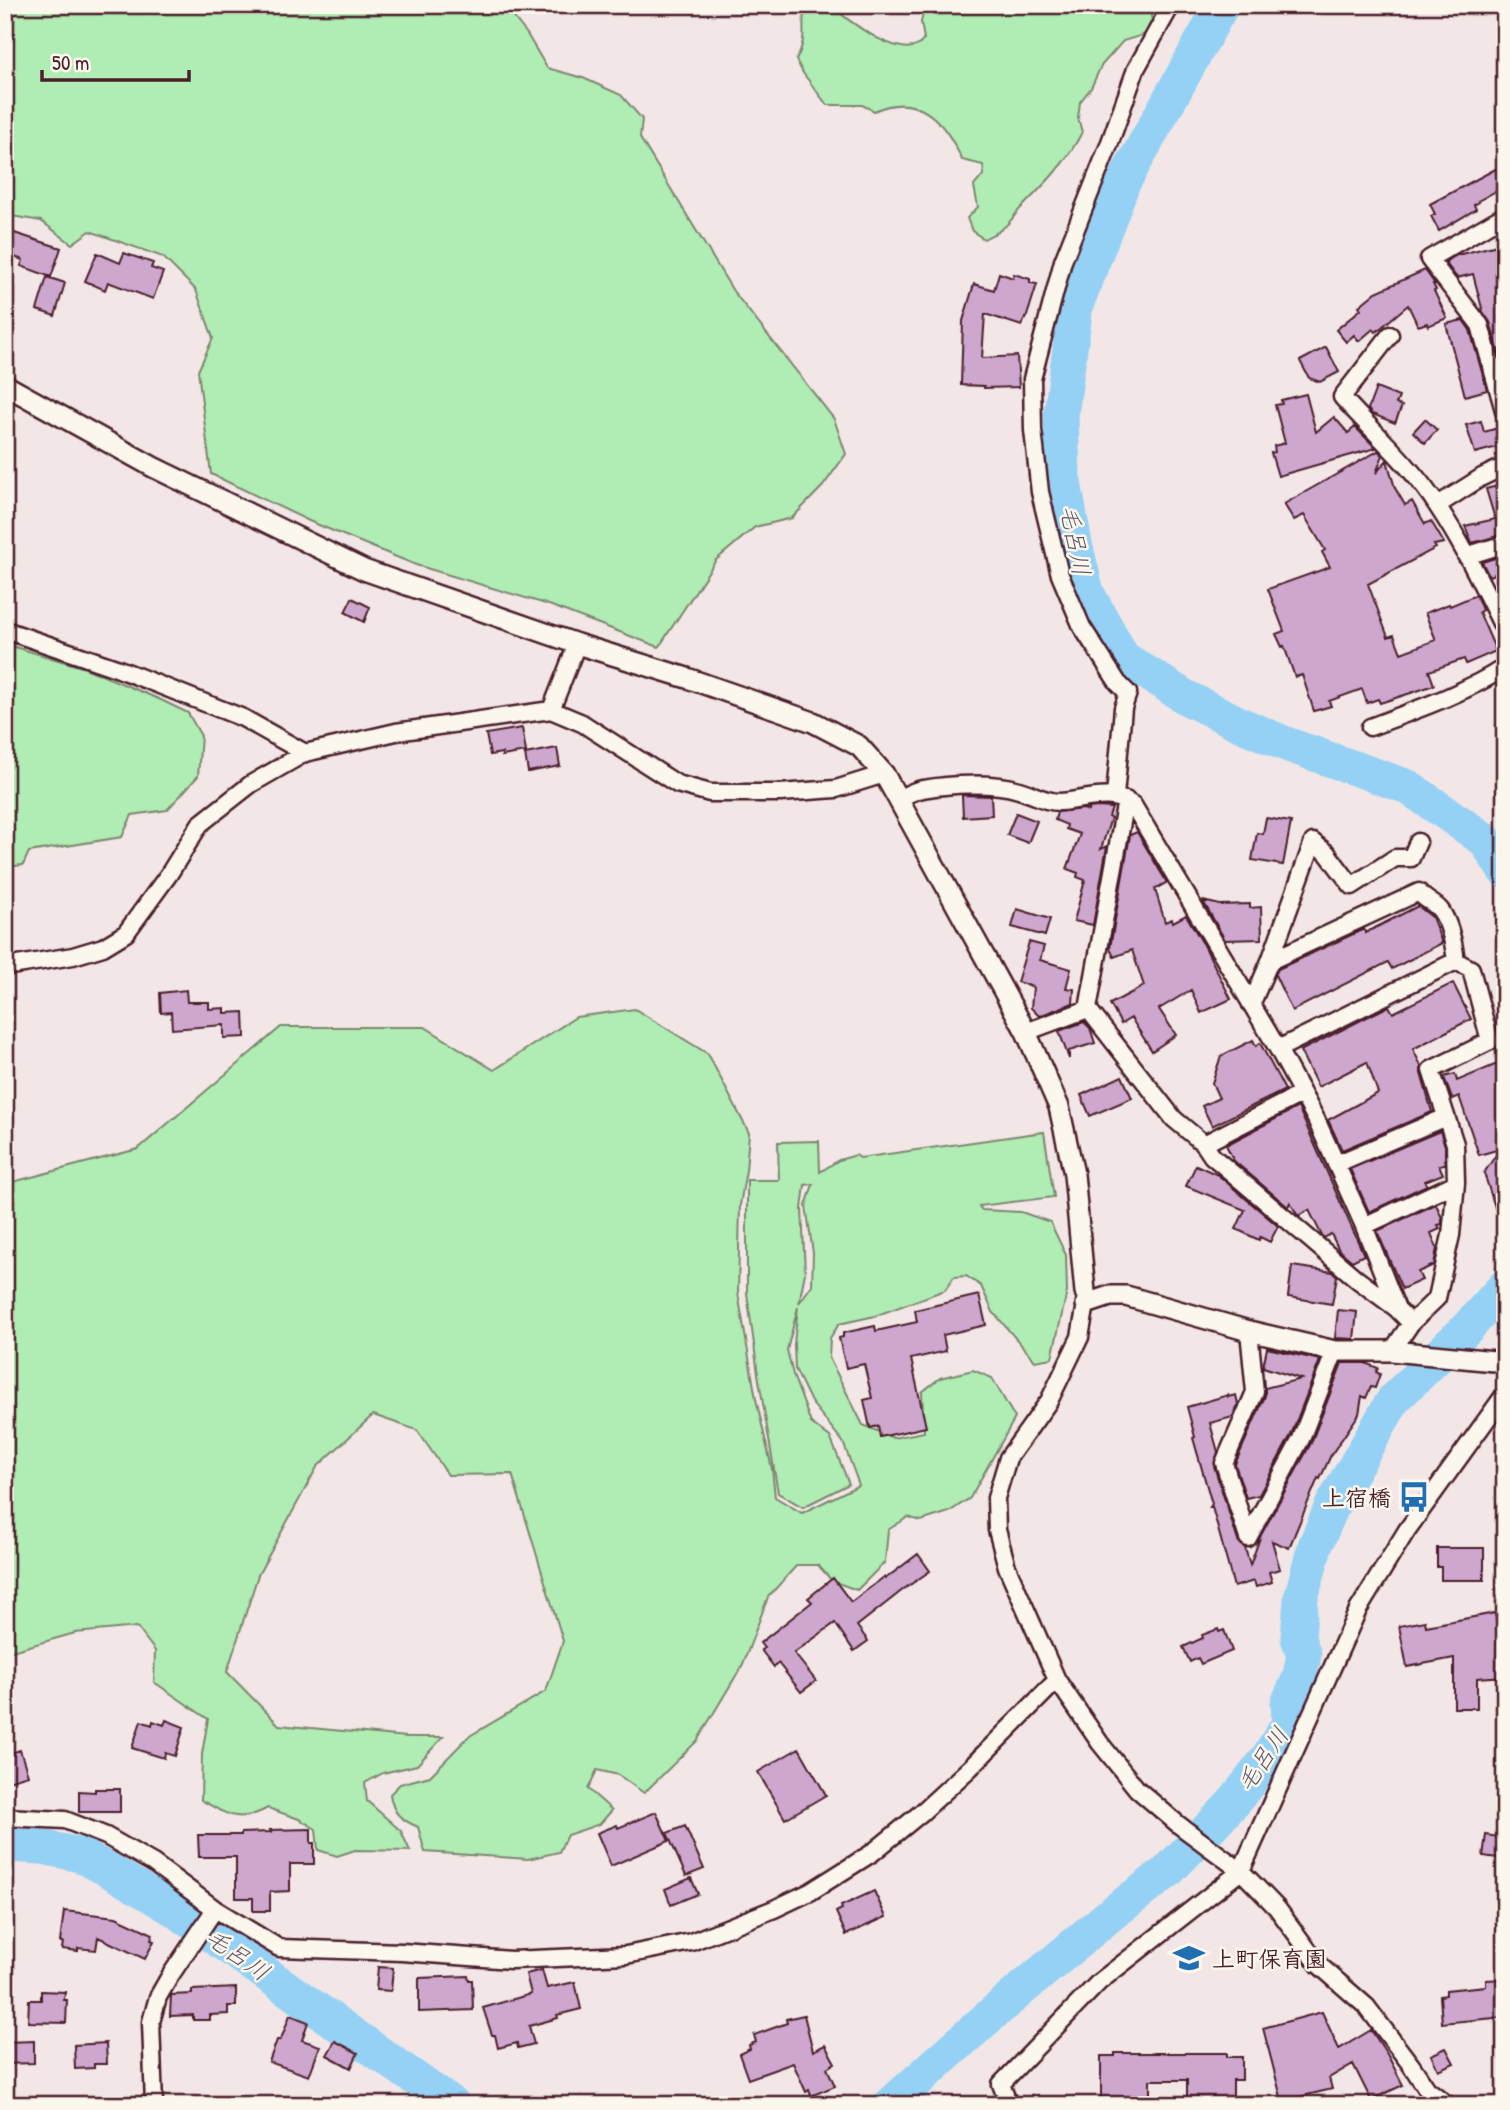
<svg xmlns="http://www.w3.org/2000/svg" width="1510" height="2110" font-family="'Patrick Hand','Klee One',sans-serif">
<rect width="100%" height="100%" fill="#f2e7e6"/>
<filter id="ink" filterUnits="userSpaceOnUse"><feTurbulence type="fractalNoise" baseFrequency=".0143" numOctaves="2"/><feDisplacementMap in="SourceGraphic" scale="14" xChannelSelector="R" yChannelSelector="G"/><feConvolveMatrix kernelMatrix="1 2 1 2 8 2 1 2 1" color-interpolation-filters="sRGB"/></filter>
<g filter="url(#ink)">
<path fill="#b0edb4" stroke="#7d8670" stroke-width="2" fill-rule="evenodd" d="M5 5H504L527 34 547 68 583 78 621 95 642 119 640 138 733 291 834 419 846 454 823 486 792 518 755 527 716 560 659 647 549 605 416 565 309 521 211 474 198 371 213 338 196 290 163 257 90 231 72 244 41 221 5 215Z
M805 5H832C846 21 908 66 924 39L921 22 925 7 928 5H1161L1151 15 1152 22 1146 34 1123 41 1101 66 1091 88 1080 102 1078 118 1082 132C1068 161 1044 185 1021 208 1015 214 1010 223 1003 228 998 233 990 235 984 239L972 231 967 218 978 207 974 186 984 174 983 165 962 160C945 121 918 91 874 111L862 105H827L803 73 796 60C809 35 800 28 805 5Z
M5 644 85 668 161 700 188 713 201 736 198 776 167 810 132 815 122 837 29 852 23 865 5 867Z
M635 1009 708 1054 749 1133 746 1170 740 1205 738 1293 756 1399 772 1469 775 1497 802 1513 859 1485 843 1442 811 1402 795 1369 794 1344 798 1307 787 1350 793 1375 811 1423 830 1437 849 1484 803 1507 778 1493 758 1374 747 1293V1180H779L778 1142 819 1141 820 1172 839 1160 856 1155 860 1158 1044 1132 1054 1197 979 1206 982 1210 1021 1212 1050 1222 1066 1255 1067 1292 1052 1358 1035 1361 993 1312 981 1286 966 1276 954 1277 945 1290 875 1316 839 1324 830 1338 829 1358 863 1425 893 1438 924 1432 922 1392 940 1378 973 1370 992 1378 1015 1418 970 1498 949 1512 921 1521 908 1517 888 1530 885 1562 857 1590 832 1581 818 1565H797L768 1597 743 1664 697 1741 644 1793 618 1775 597 1770 588 1789 612 1810 600 1824 567 1835 559 1852 528 1859 425 1852 418 1827C400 1819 393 1814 390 1794L400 1784 430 1776 468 1737 546 1691 563 1641 512 1474 448 1475 417 1430 373 1415 317 1467 258 1575 227 1672 279 1725 407 1737H443L417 1765 383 1773 365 1783 367 1801 401 1831 410 1851 355 1850 337 1856 318 1850 316 1829 299 1819 268 1808C238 1824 228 1815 201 1800L202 1754 208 1719 154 1682 155 1651 137 1627 75 1633 5 1653V1184L138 1149 281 1027H425L494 1070 576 1017ZM813 1184 806 1206 813 1253 812 1285 799 1303 805 1273 802 1209 805 1185Z"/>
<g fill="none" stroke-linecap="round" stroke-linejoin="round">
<path stroke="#95d1f5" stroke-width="35" d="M1222 5 1123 183 1076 305 1061 414 1063 477 1075 544 1087 593 1123 658 1187 698 1242 725 1286 744 1408 787 1485 840 1505 871
M5 1845 42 1847 80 1855 107 1869 174 1909 453 2105
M890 2105 985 2020 1111 1914 1167 1872 1233 1803 1267 1759 1289 1723 1288 1703 1299 1679 1304 1655 1298 1638 1301 1598 1315 1546 1333 1504 1394 1399 1468 1327 1505 1286"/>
</g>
<path fill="#cea7ce" stroke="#4a1f2b" stroke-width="2" d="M1505 164V186L1478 201 1479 202 1474 205 1476 209 1439 231 1431 216 1435 214 1430 204Z
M8 231 61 248 51 277 21 266 23 260 5 254V240Z
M1505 243V374L1490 322 1483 312 1473 274 1457 278 1445 262 1457 255Z
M97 253 120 263 124 253 153 263 151 268 163 272 153 299 108 282 105 290 85 281Z
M1425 270 1435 284H1433L1436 290 1434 291 1447 318 1428 326 1427 323 1418 326 1408 305 1376 332 1373 329 1359 341 1354 335 1346 342 1336 330 1361 309 1359 306 1376 292Z
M999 273 1013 278 1014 274 1030 279V283L1037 284 1026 319 1025 318 1022 326 985 314 982 358 1017 356 1019 387 984 388V386L961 385 963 321 974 284 994 290Z
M47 277 65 283 55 316 37 310Z
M1463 320 1470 330 1487 390 1465 396 1446 324Z
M1326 347 1339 372 1320 382 1309 378 1300 361Z
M1376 388 1399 397 1396 404 1402 406 1395 423 1372 414 1368 409Z
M1306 394 1316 432 1334 417 1348 433 1355 427 1376 448 1278 476 1271 453 1275 452 1274 446 1285 443 1275 405 1282 404 1281 400Z
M1425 419 1437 430 1425 443 1413 432Z
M1481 421 1484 432 1505 426V445L1475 453 1466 425Z
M1378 451 1383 455 1376 473 1387 460 1395 488 1405 505 1412 501 1425 524 1431 521 1444 543 1434 545 1436 548 1368 584 1388 637 1394 635 1401 653 1436 640 1425 613 1449 604 1450 606 1476 595 1482 610 1479 612 1496 651 1466 664 1464 659 1429 671 1434 685 1417 691 1380 703 1378 699 1367 703 1362 689 1329 701 1331 706 1314 711 1302 675 1295 677 1284 646 1282 647 1276 634 1284 631 1268 589 1330 567 1322 552 1325 550 1304 515 1294 520 1284 504Z
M1505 484V534L1472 543 1465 526 1495 519 1486 489Z
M1505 555V571L1489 576 1482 562Z
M352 598 370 607 364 622 345 612Z
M522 728 526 752 502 756V753L490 755 486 734Z
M557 748 560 766 528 772 525 754Z
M962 795 991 796 992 815 963 817Z
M1098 807 1112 808 1109 817 1111 818 1101 849 1107 846 1093 925 1074 921 1085 880 1077 877 1078 873 1067 869 1080 834 1066 829 1067 825 1055 820 1057 812 1084 809 1088 811 1089 808Z
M1016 813 1037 821 1028 843 1007 835Z
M1266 818 1291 822 1283 865 1252 860 1257 833 1263 834Z
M1137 832 1166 881V883L1155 889 1165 922 1172 919 1173 922 1186 915 1205 947 1231 999 1201 1013 1191 990 1159 1009 1176 1035 1152 1051 1131 1018 1121 1024 1110 1004 1144 986 1132 950 1114 957 1110 948 1130 835Z
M1203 901 1220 905 1250 904V908L1261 907 1262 939 1225 940Z
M1418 906 1432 917 1442 943 1392 969 1388 962 1292 1011 1275 975 1278 969 1364 929 1365 933Z
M1017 909 1050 919 1045 936 1012 927Z
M1029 942 1044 946 1040 960 1071 969 1066 988 1074 989 1073 1003 1039 1016 1031 1008 1033 987 1017 982Z
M1453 983 1471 1019 1413 1049 1421 1066V1073L1432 1112 1342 1150 1328 1120 1378 1093 1367 1062 1318 1087 1300 1051 1389 1006 1393 1013Z
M186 990 187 1002H209V1009L225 1008V1013L244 1012 245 1037 224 1038V1025L172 1029 171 1012 161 1013 160 993Z
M1084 1022 1090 1028 1095 1043 1069 1051V1059L1059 1031Z
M1253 1040 1256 1046 1260 1043 1285 1090 1212 1126 1202 1106 1219 1098 1212 1083 1221 1056Z
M1497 1064 1505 1083V1225L1501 1226 1484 1173 1500 1149 1479 1155 1459 1096 1452 1099 1444 1077 1455 1074 1457 1081Z
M1122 1076 1132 1098 1090 1116 1081 1095Z
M1298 1107 1364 1255 1352 1261 1339 1250 1331 1234 1324 1238 1322 1236 1309 1210 1298 1216 1290 1202 1288 1207 1234 1161 1226 1145Z
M1440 1131 1445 1146V1164L1439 1165 1443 1174 1425 1181 1427 1185 1369 1212 1350 1169Z
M1196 1165 1218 1175 1278 1226 1270 1242 1260 1237 1259 1240 1236 1229 1245 1210 1186 1186Z
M1436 1204 1442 1218V1224L1438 1225 1440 1229 1431 1233 1437 1248 1434 1265 1418 1272 1422 1280 1402 1289 1377 1231Z
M1292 1266 1333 1272 1337 1276 1332 1304 1288 1297Z
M979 1295 986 1325 943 1335 946 1351 911 1359 926 1427 880 1437 878 1426 870 1428 864 1400 872 1398 864 1364 846 1368 839 1338 843 1337V1333L875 1326 876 1331 917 1322 915 1310Z
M1338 1310 1357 1312 1354 1339 1335 1338Z
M1267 1348 1320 1360 1291 1435 1259 1495 1246 1498 1235 1464 1265 1396V1388L1301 1379 1263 1367Z
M1342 1363H1365L1378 1368 1376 1372 1380 1374 1375 1388 1371 1387 1366 1398 1362 1396 1359 1414 1331 1455 1320 1479 1318 1478 1289 1548 1272 1541 1280 1569 1269 1572 1272 1582 1256 1587 1254 1581 1234 1587 1212 1507H1210L1212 1504 1193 1438 1195 1437 1187 1407 1228 1395V1397L1236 1395 1238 1404 1233 1417 1210 1423 1218 1452 1214 1466 1238 1541 1245 1548 1250 1565 1261 1535 1311 1443Z
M1437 1548H1484V1580H1441V1567H1437Z
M918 1554 930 1571 904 1589 857 1626 868 1641 854 1651 835 1623 794 1653 816 1681 801 1692 778 1663 774 1667 761 1650 764 1648 760 1643 812 1602 808 1598 833 1578 851 1602 884 1577 885 1579Z
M1495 1613 1502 1649H1505V1676L1477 1678V1708H1454V1658L1407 1667 1399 1626 1425 1621 1426 1626Z
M1218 1629 1219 1632 1224 1630 1232 1651 1201 1664 1198 1658 1190 1662 1183 1647 1203 1638 1202 1635Z
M166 1720 184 1727 175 1756 165 1753 164 1758 132 1748 141 1721 152 1725 153 1721 164 1725Z
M799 1748 826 1795 785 1819 758 1772Z
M20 1750 28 1775 5 1782V1755Z
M95 1789H120V1812H79V1791L95 1792Z
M656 1812 669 1841 611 1866 597 1833 617 1825 618 1828Z
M685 1826 704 1869 686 1876 667 1833Z
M311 1829V1843H314V1864H290V1891L270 1892V1911H253V1898H236V1857H199L198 1835H241V1833L271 1832 270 1830Z
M1486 1835 1505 1838V1859L1483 1856Z
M691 1878 698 1894 671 1905 665 1889Z
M874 1891 886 1917 846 1935 836 1912 842 1909 841 1906Z
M64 1911 116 1917 153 1934 151 1940 154 1941 145 1959 98 1937 96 1950 78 1948V1951L62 1949 63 1942H60Z
M378 1967 393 1968 391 1991 376 1990Z
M542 1970 547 1988 575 1982 581 2009 557 2015 558 2018 529 2026 534 2044 518 2048 517 2043 498 2048 495 2035H492L483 2008 531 1994 526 1974Z
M468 1976 469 1980H472L473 2010 419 2012V1978Z
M1505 1979V2017L1442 2023 1440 1996 1446 1995V1990L1486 1986V1980Z
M236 1988V2006H228V2014L210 2015V2020H193V2015L170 2016 171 1995 192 1994V1990Z
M41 1991 65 1992 64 2000H67L66 2023 28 2022 29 2000H41Z
M1322 2012 1339 2049 1371 2030 1387 2054 1403 2085 1371 2100 1353 2064 1329 2078 1332 2089 1282 2101 1263 2028Z
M290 2015 308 2022 302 2040 320 2046 309 2076 269 2062 277 2040H280L283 2034Z
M804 2015 813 2051 825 2045 835 2063 827 2068 835 2086 811 2096 809 2090 806 2092 793 2063 748 2079 739 2054 750 2049 749 2045 756 2042 754 2035 787 2023 786 2019Z
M34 2041V2063L5 2064V2042Z
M335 2041 358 2053 351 2068 327 2055Z
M106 2043 107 2064H94V2068L75 2069 74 2045Z
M1446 2048 1454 2063 1438 2070 1431 2055Z
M1115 2053H1227V2057H1242V2080H1233V2105H1187V2080H1150V2105H1101V2056H1115Z"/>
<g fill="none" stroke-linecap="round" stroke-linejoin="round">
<defs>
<path id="minor" d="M1505 215 1429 259 1480 325 1505 414
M1390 335 1342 397C1373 432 1413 467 1438 507 1464 546 1484 589 1505 631
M1438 505 1482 477 1505 466
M1466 556 1505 544
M5 630 119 669 243 718 305 753
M551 710 577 644
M1370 727C1413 711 1466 693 1505 667
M1115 796 1123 708 1128 693 1118 683 1082 627 1060 575 1040 492 1033 430 1032 379 1063 261 1109 145 1136 69 1168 11 1173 5
M898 799C906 795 915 790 923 789 950 784 993 782 1019 790 1034 794 1044 802 1060 802 1086 800 1110 789 1133 805L1278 1049 1316 1119 1364 1226 1397 1309 1411 1323
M1126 800 1088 1009 1174 1119 1204 1144 1212 1156 1358 1280 1396 1308
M5 967 73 956 103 947 126 933 169 874 200 824 251 784 305 753 396 732 551 710 582 723 677 784 710 793H780L836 789 884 774
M1251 1005 1270 961
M1026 1032 1088 1009
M1278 1049 1456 961
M1204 1144 1301 1094
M1336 1164 1446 1117
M1364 1226 1456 1183
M1085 1294 1086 1304 1080 1337 1049 1401 1008 1458 996 1498 997 1530 1007 1567 1057 1680 1100 1743 1137 1789 1179 1825 1241 1871 1277 1908 1319 1965 1367 2007 1411 2065 1427 2089 1448 2105
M1249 1331 1255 1392 1224 1463 1248 1538 1301 1439 1335 1351
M1392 1351 1411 1323 1437 1298 1451 1235 1456 1183 1455 1144 1431 1070 1490 1041 1471 969 1456 961C1454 945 1450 924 1441 911 1436 903 1425 901 1419 892L1270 961 1313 842 1327 853 1352 886 1395 858H1411L1418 842
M5 1817 65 1820 106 1836 153 1863 215 1909 279 1948 402 1952 511 1960 626 1955 691 1942 774 1909 810 1892 872 1853 921 1813 970 1768 1057 1680
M154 2105 151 2022 158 1997 170 1976 215 1909
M1009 2105 1001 2084 1099 1982 1241 1871 1358 1610 1407 1530 1505 1394"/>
<path id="tertiary" d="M5 385 153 467 364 570 577 644 687 678 813 722 859 746 884 774 898 799 1026 1032 1059 1107 1074 1174 1085 1292
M1086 1304 1110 1296H1126L1249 1331 1335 1351H1392L1505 1362"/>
</defs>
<use href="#minor" stroke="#4a1f2b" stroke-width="21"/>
<use href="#tertiary" stroke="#4a1f2b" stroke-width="24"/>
<use href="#minor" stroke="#fbf7ec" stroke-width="16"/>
<use href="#tertiary" stroke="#fbf7ec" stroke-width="19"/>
</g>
</g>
<defs>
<symbol id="bus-bare" viewBox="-9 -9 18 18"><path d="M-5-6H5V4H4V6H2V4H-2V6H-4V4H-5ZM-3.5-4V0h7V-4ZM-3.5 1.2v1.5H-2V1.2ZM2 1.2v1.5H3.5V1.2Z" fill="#1f6fb2" stroke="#fbf7ec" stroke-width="2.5" paint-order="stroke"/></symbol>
<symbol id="school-bare" viewBox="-9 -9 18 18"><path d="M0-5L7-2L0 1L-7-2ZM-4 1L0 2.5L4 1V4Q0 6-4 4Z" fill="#1f6fb2" stroke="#fbf7ec" stroke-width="2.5" paint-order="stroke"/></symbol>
</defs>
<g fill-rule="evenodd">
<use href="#bus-bare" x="1392" y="1475" width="44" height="44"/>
<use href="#school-bare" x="1167" y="1936" width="44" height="44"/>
</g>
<g text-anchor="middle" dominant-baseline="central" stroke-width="5" stroke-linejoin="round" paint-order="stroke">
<g font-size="23" font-weight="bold" fill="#4a1f2b" stroke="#fbf7ec" text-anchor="end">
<text x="1391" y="1497">上宿橋</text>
<text x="1212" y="1958" text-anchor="start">上町保育園</text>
</g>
<g font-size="24" font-style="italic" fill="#605468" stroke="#fbf7ec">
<text transform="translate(1076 540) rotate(79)">毛呂川</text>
<text transform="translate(1262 1759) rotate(-56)">毛呂川</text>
<text transform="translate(238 1954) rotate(35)">毛呂川</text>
</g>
</g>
<rect width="1510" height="2110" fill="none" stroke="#fbf7ec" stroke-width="28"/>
<rect x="14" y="14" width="1482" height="2082" fill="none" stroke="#4a1f2b" stroke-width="2.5" filter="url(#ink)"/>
<path d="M42 70v10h147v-10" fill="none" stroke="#4a1f2b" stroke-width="3.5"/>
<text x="52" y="70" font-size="21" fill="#4a1f2b" stroke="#fbf7ec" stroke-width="5" paint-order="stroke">50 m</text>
</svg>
